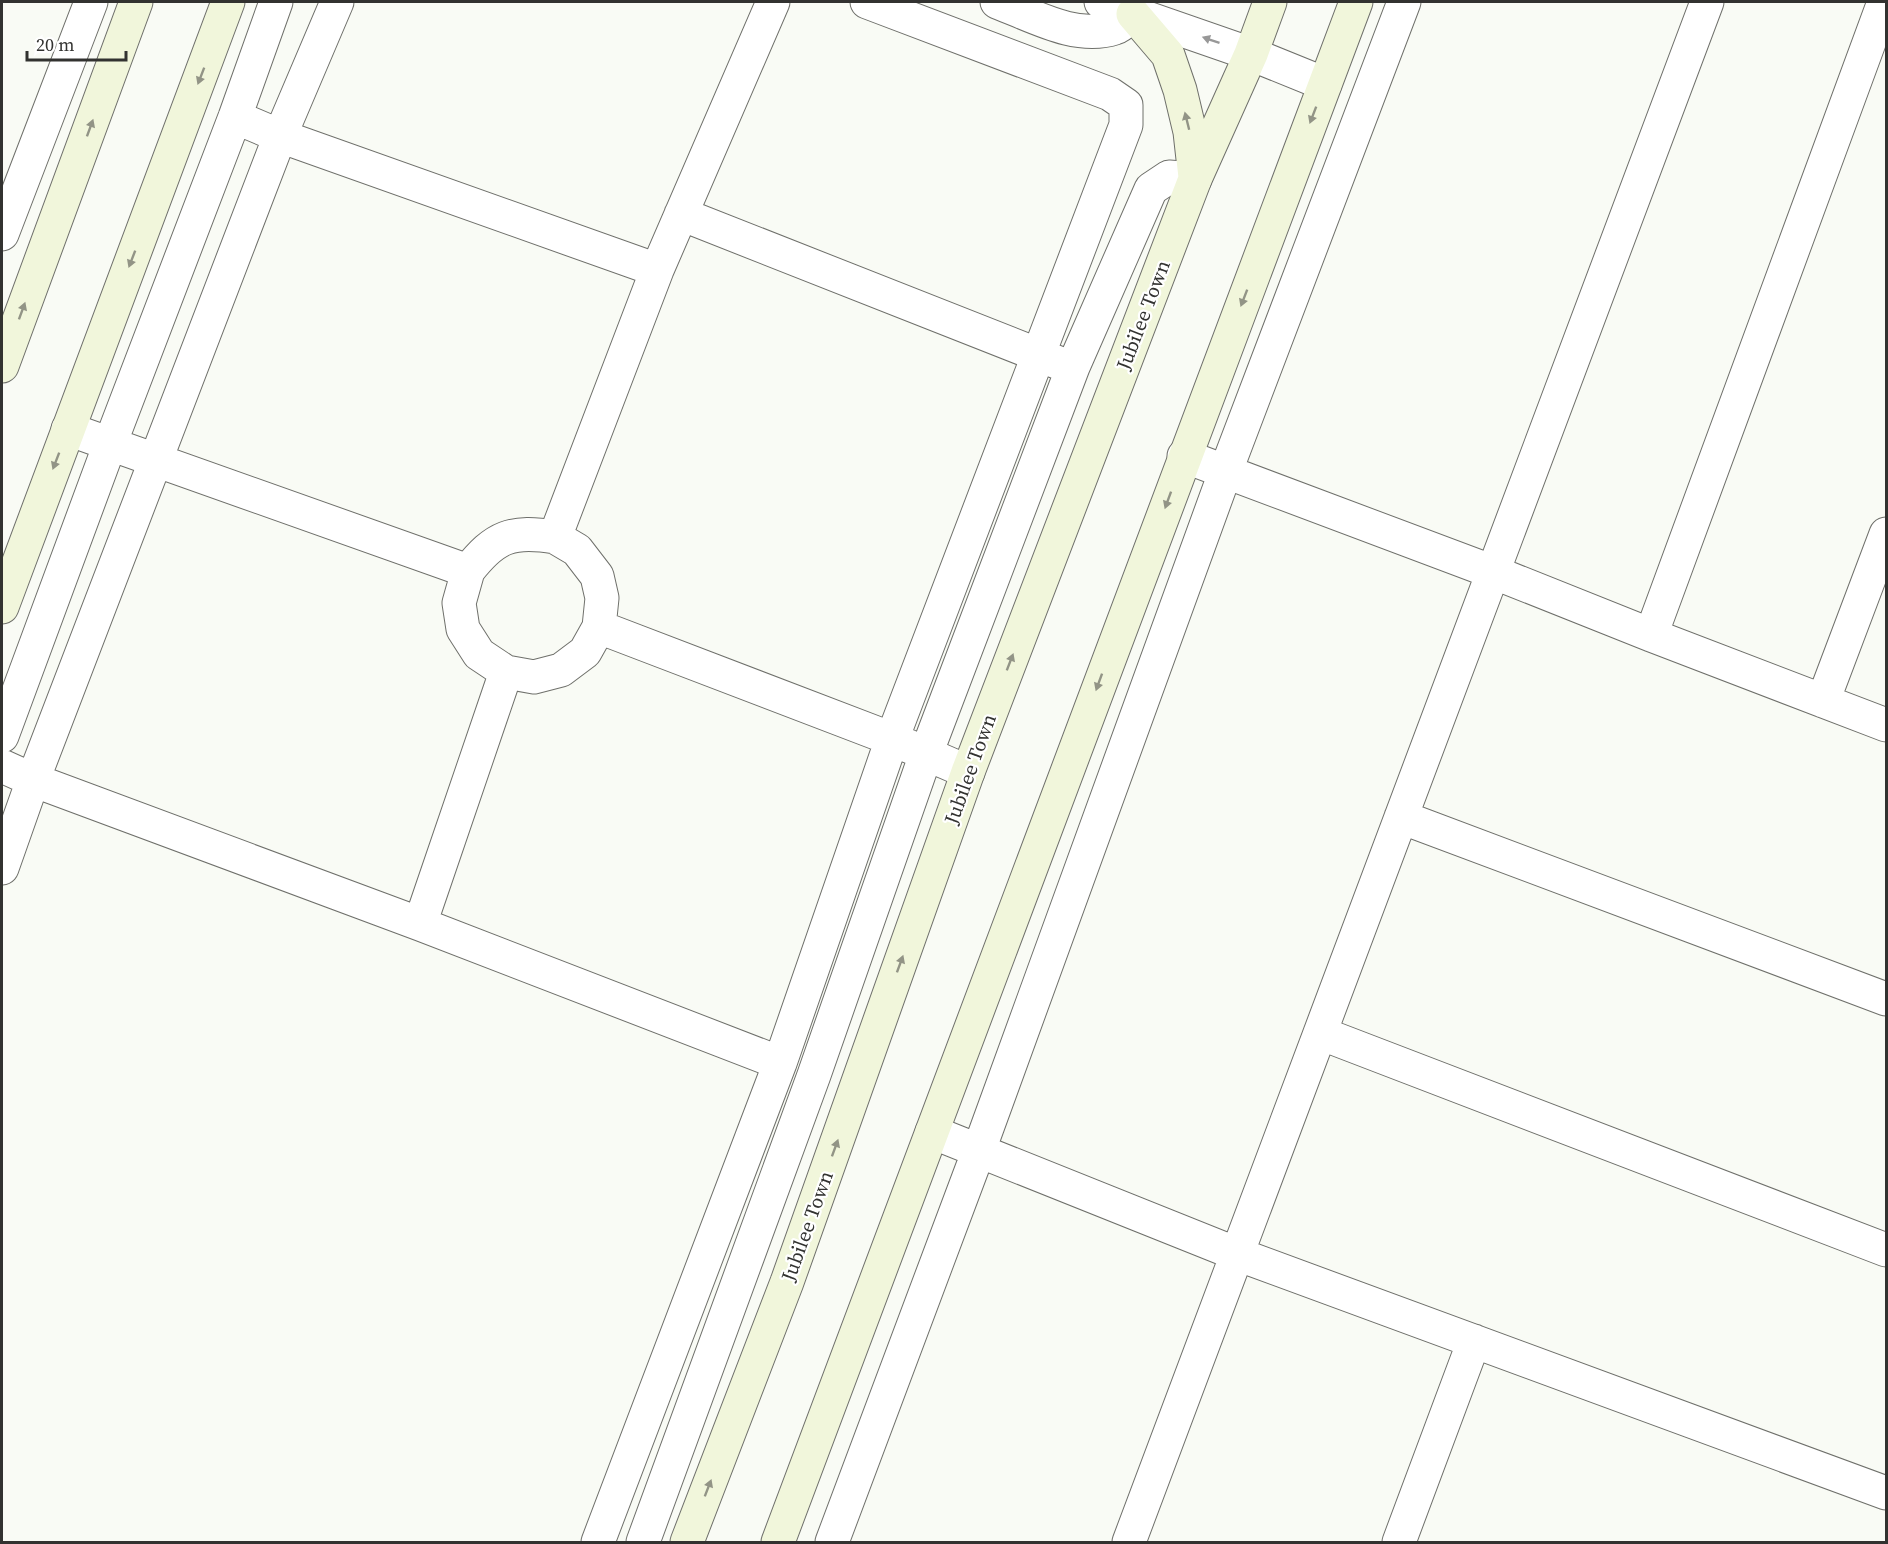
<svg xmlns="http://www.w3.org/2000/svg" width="1888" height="1544" font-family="'Source Serif 4',serif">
<rect width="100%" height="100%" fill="#f9fbf5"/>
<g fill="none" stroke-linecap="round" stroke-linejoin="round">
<defs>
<path id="street" d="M997 2C1032 15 1076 41 1115 28 1122 26 1128 18 1133 14
M1101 2 1251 54 1325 84
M235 117 280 136 657 270
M681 214 1059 363
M2 234 91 2
M68 429 468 571 459 603 463 629 479 654 506 672 420 924
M1184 456 1493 572 1651 635 1886 725
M555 537 577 550 597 576 602 598 599 627
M468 571C495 536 512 530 555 537L657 270 773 2
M1651 635 1884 2
M506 672 534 677 561 670 585 652 599 627 892 739 968 772
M1823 701 1886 534
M2 736 110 444 235 117 276 2
M2 766 33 780 420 924 780 1063
M1401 817 1886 999
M2 868 33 780 280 136 337 2
M1320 1033 1886 1250
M932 1132 1237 1254 1886 1493
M598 1542 780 1063 892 739 1126 125V105L1110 94 867 2
M643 1542 814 1075 926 754 1073 367 1151 189 1169 177 1195 179
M832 1542 979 1150 1225 473 1404 2
M1129 1542 1707 2
M1399 1542 1474 1341"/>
<path id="secondary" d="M1133 14 1168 55 1180 90 1190 132 1195 177
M2 366 136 2
M2 607 228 2
M687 1542 787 1282 968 772 1195 179 1251 54 1270 2
M778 1542 1356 2"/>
</defs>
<use href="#street" stroke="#6f706b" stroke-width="35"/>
<use href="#secondary" stroke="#6f706b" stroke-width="35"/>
<use href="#street" stroke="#fff" stroke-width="33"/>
<use href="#secondary" stroke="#f1f6db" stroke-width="33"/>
</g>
<defs><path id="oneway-solid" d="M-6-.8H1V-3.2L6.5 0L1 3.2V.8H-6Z" transform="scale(1.5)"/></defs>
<use fill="#989898" href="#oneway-solid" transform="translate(1211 40) rotate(-161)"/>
<g fill="#929486">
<use href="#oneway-solid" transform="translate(201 76) rotate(111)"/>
<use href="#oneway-solid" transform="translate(1313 115) rotate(111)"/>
<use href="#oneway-solid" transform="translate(1187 121) rotate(-104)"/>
<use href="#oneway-solid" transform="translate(90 128) rotate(-70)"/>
<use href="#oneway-solid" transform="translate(132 259) rotate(111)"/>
<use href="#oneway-solid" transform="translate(1244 298) rotate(111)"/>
<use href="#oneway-solid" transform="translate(22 311) rotate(-70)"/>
<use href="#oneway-solid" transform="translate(56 461) rotate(111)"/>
<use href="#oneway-solid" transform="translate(1168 500) rotate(110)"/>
<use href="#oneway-solid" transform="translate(1010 662) rotate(-69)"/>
<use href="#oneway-solid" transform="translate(1099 682) rotate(110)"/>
<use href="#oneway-solid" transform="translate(900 964) rotate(-70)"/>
<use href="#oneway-solid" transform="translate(835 1148) rotate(-70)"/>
<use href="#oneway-solid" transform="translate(708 1488) rotate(-69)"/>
</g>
<g text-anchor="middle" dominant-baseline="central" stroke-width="4.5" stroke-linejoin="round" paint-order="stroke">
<g font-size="20" fill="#323230" stroke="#fff">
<text transform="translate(1143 315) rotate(-69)">Jubilee Town</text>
<text transform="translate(970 769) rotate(-70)">Jubilee Town</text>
<text transform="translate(807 1226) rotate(-70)">Jubilee Town</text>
</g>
</g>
<rect width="1888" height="1544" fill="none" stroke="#323230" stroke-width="6"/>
<path d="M27 51v9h99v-9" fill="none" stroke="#323230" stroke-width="3"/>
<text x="36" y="51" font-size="18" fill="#323230" stroke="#ffffff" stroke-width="4.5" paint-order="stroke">20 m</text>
</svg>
